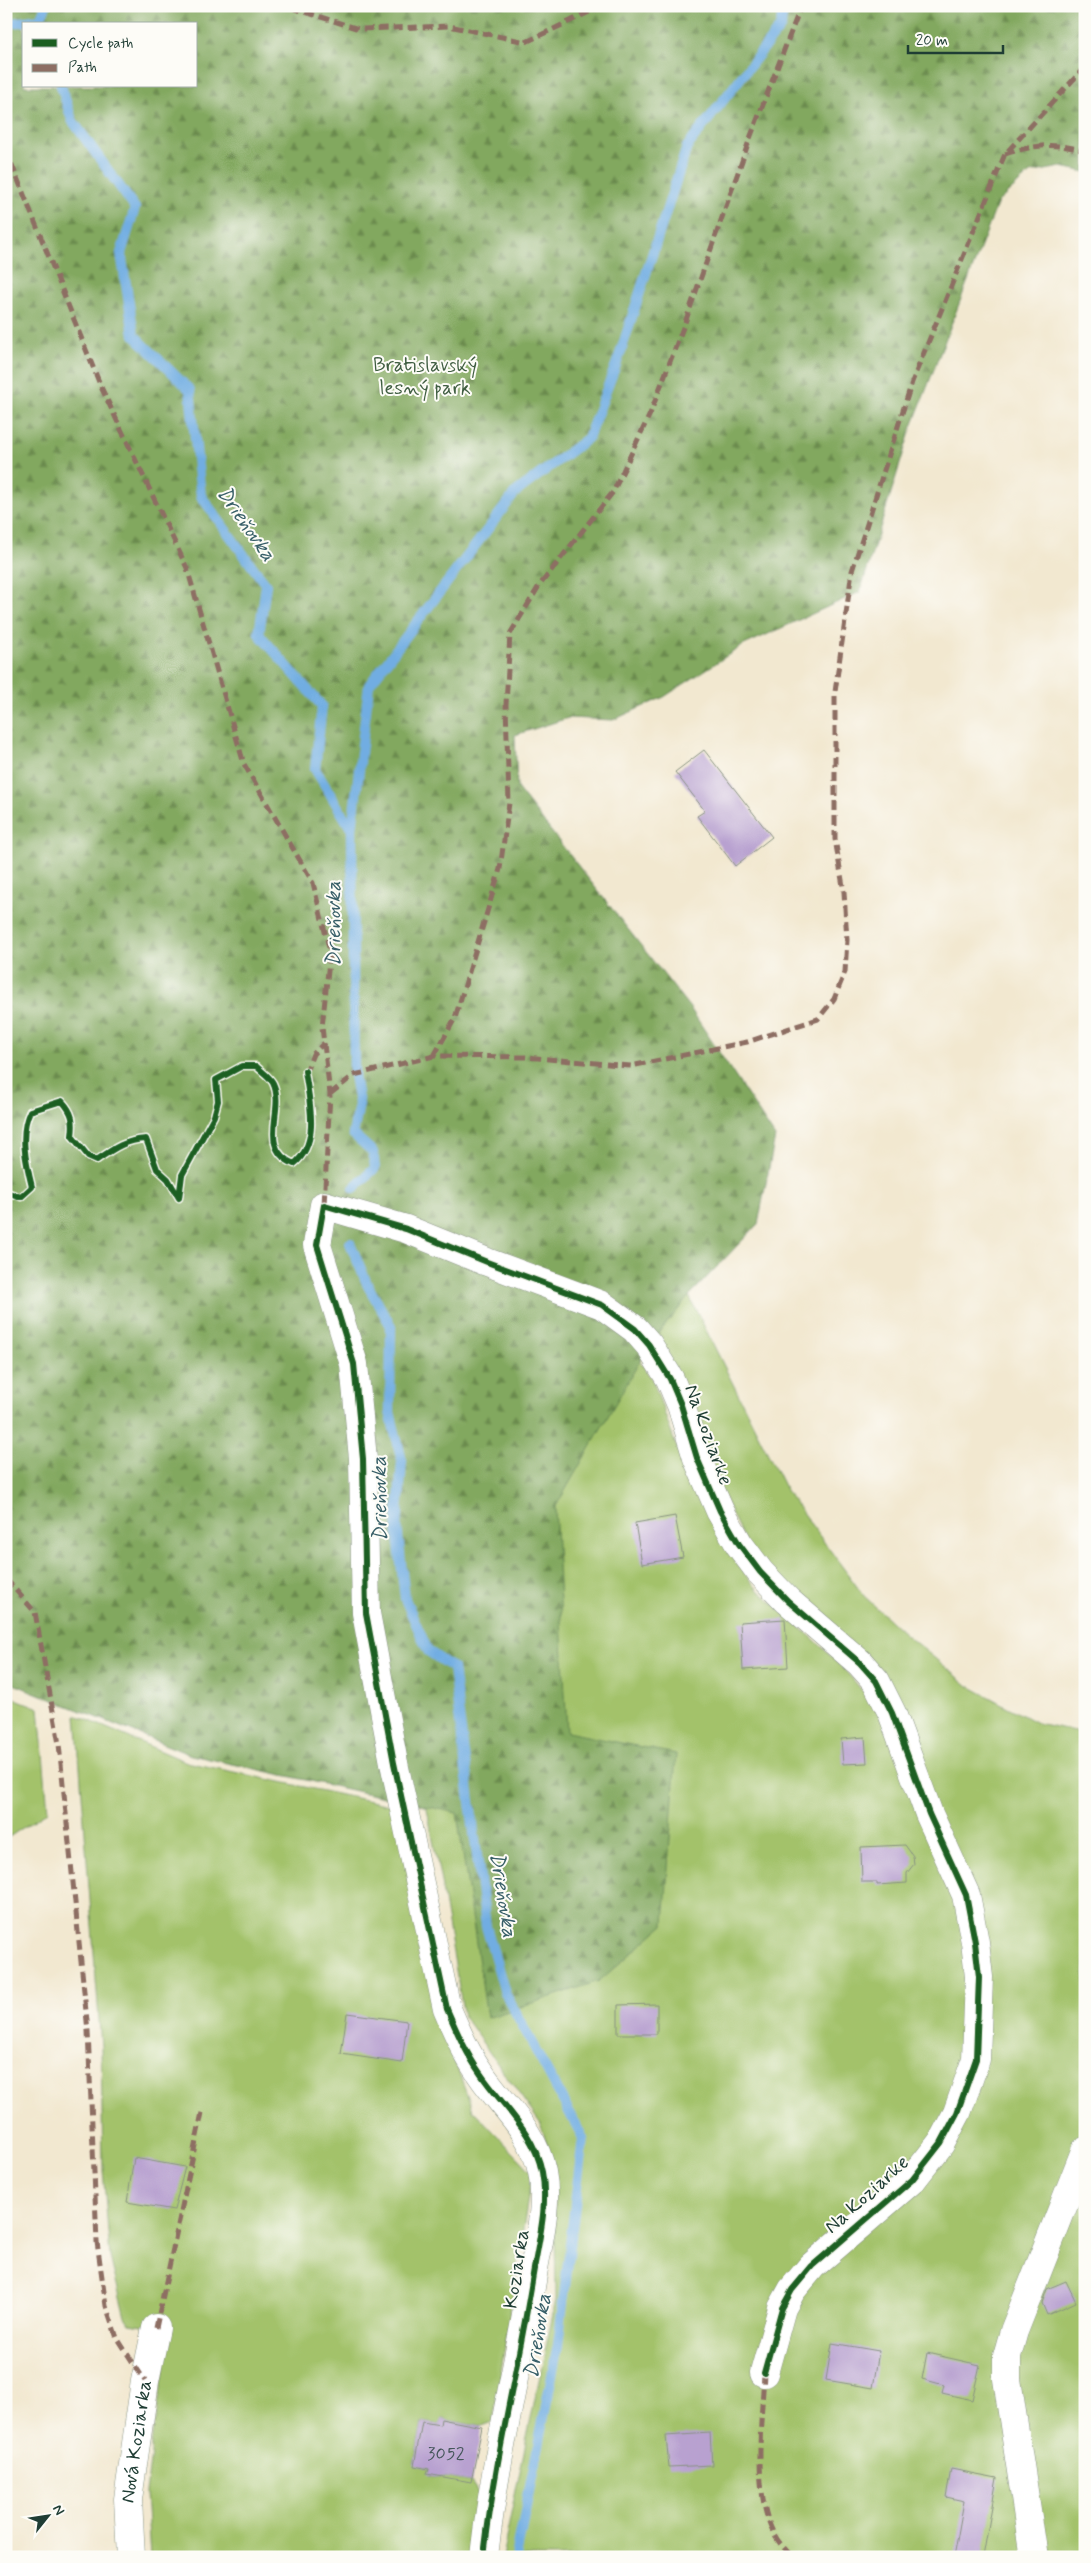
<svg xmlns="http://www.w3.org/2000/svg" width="1091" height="2563" font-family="Mynerve,sans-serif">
<defs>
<pattern id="forest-firs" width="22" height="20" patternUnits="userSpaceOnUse" patternTransform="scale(1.25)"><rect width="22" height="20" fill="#82a85e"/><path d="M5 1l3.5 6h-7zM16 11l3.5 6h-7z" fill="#6a8a4e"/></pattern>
</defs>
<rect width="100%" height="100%" fill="#fdfcf7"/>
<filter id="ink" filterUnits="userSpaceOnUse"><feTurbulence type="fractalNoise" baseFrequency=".02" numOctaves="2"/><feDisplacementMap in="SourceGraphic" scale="10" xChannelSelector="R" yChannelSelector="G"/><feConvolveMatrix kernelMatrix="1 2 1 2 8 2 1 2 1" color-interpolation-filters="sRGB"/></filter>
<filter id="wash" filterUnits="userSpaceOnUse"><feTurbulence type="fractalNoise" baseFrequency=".0096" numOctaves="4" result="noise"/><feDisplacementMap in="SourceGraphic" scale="20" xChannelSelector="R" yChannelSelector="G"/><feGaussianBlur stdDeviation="1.12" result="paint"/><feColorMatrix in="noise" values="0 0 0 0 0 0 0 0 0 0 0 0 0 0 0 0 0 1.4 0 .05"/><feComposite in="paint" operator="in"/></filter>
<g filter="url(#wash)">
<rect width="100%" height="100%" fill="#f2e8d0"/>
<path fill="#a3c26a" stroke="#61804f" d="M689 1296 787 1492 864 1596 906 1635 969 1686 1037 1723 1085 1733V2557H502L556 2299 554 2165 540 2123 464 2017 440 1877 387 1598 633 1351 653 1381 675 1443 731 1557 758 1590 817 1642 851 1677 873 1704 892 1712 760 1572 649 1345Z
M6 1695 39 1708 48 1811 6 1839Z
M76 1715 187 1762 394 1806 442 2028 473 2110 532 2172 493 2423 482 2427 442 2419 440 2425 422 2422 414 2465 429 2469 428 2474 471 2482 480 2495 472 2557H150L146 2493 154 2429 171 2330 130 2324 125 2317 110 2257 103 2170 101 2046Z"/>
<path fill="url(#forest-firs)" stroke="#507249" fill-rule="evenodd" d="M6 6H1085V172L1061 167 1030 173 998 202 910 432 860 592 742 646 664 697 613 720 568 718 515 735 517 788 690 1008 775 1137 758 1224 689 1296 649 1345 555 1508 567 1732 676 1754 664 1925 599 1981 487 2018 457 1813 191 1755 6 1681ZM24 24H196V86H24Z"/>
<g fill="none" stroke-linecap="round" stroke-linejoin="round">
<path stroke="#71ade2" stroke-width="10" d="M40 19 46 6
M6 24 40 19 41 24
M61 86 72 120 135 208 121 253 134 335 190 390 201 496 266 585 259 634 322 706 315 769 352 830 354 1075 359 1104 353 1134 373 1152 375 1168 354 1188
M352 830 369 685 516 492 588 438 619 357 687 147 781 26 783 6
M350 1243 368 1286 391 1326 390 1412 402 1461 397 1526 405 1599 428 1651 453 1668 486 1926 505 1993 583 2138 558 2345 516 2557"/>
</g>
<g id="blocks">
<path fill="#b8a1d0" d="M704 750 772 837 735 866 697 816 705 811 675 772Z
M675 1516 683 1557 642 1564 635 1523Z
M785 1619 788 1667 743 1670 740 1622Z
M865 1737 867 1763 843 1764 841 1739Z
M905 1845 913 1856 914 1864 907 1873V1883L877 1885V1882H862L861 1847Z
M657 2004V2034H618V2005Z
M347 2013 407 2021 402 2063 341 2054Z
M134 2158 185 2167 174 2210 127 2202Z
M1066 2281 1076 2302 1047 2315 1042 2303 1047 2289Z
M832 2343 879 2351 873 2388 826 2380Z
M927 2353 980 2365 972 2400 942 2393 944 2385 922 2379Z
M441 2419 482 2427 471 2482 427 2474 429 2469 414 2466 422 2422 440 2425Z
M710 2433 712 2465 669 2467 666 2436Z
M951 2469 997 2478 983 2557H954L964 2501 946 2497Z"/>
</g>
</g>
<g filter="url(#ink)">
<use href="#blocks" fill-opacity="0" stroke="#889282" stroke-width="1"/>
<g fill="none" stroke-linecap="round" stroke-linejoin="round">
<defs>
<g id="street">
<path id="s1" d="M131 2557 128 2499 145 2381 156 2328"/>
<path d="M484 2557C494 2464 517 2373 532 2281 537 2247 549 2206 542 2172 534 2131 502 2106 480 2073 466 2053 457 2032 447 2009L394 1763 366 1613 363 1459 354 1364 317 1245 324 1205 406 1229 487 1262 602 1305 635 1329 649 1345 670 1379 681 1405 697 1458 720 1511 739 1544 760 1572 788 1601 860 1663 876 1681 892 1713 929 1814 966 1895 975 1942 979 1977 976 2059 957 2113 941 2143 912 2180 812 2266 792 2290 782 2308 764 2373"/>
<path d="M1034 2557 1007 2379V2356L1014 2331 1085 2151"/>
</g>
</defs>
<use href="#street" stroke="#889282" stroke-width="29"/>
<use href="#street" stroke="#fff" stroke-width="28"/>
<path stroke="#8d6e63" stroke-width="5" stroke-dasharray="10 5" stroke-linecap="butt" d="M292 6 295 9 359 29 449 26 526 42 602 6
M6 150 101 387 187 568 244 764 313 883 330 952 322 1027 330 1094 324 1205
M1005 154C1035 145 1053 142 1085 151
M434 1056 455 1018 500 869 509 803 506 705 510 634 539 586 613 492 650 414 687 317 749 141 801 6
M305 1074 313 1054 324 1043
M330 1094 354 1075 434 1056 525 1057 631 1066 747 1042 818 1019 834 999 845 972 847 940 844 892 835 839V692L852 571 912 382 1005 154 1085 67
M6 1579 35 1612 59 1744 88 2031 97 2242 106 2306 117 2338 145 2381
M156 2328 203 2108
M764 2373C762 2419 751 2499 777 2539 781 2545 787 2551 792 2557"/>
<defs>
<path id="cycleway" d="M6 1192 21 1197 32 1187C26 1163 19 1133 30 1111L62 1101C73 1113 74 1121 72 1136L88 1156 97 1160C113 1149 125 1140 146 1139L157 1169 168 1179 179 1198 182 1175 214 1116 218 1101 216 1080 242 1066H256C261 1071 270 1077 273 1083 286 1110 256 1147 294 1164 321 1142 309 1100 305 1071
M484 2557C494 2464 517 2373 532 2281 537 2247 549 2206 542 2172 534 2131 502 2106 480 2073 466 2053 457 2032 447 2009L394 1763 366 1613 363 1459 354 1364 317 1245 324 1205 406 1229 487 1262 602 1305 635 1329 649 1345 670 1379 681 1405 697 1458 720 1511 739 1544 760 1572 788 1601 860 1663 876 1681 892 1713 929 1814 966 1895 975 1942 979 1977 976 2059 957 2113 941 2143 912 2180 812 2266 792 2290 782 2308 764 2373"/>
</defs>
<use href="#cycleway" stroke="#fdfcf7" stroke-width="9"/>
<use href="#cycleway" stroke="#1b5e20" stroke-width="6"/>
</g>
</g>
<g text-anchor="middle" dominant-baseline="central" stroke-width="4" stroke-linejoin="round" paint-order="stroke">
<g font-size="18" fill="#45565b">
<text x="446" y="2454">3052</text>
</g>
<g font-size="20" fill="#405e42" stroke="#fdfcf7">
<text x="425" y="365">Bratislavský<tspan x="425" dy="23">lesný park</tspan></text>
</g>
<g font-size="20" fill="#1f3d34" stroke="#fdfcf7">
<text transform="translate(708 1435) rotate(70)">Na Koziarke</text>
<text transform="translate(867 2195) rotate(-42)">Na Koziarke</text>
<text transform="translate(517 2269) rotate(-81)">Koziarka</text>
<text stroke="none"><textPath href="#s1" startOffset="116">Nová Koziarka</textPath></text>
</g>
<g font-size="21" font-style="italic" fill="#385f68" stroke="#fdfcf7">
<text transform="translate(246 524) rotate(55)">Drieňovka</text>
<text transform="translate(334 924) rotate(-90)">Drieňovka</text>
<text transform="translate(380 1499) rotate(-91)">Drieňovka</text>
<text transform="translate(503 1895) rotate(81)">Drieňovka</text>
<text transform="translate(538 2336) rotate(-81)">Drieňovka</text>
</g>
</g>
<rect width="1091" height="2563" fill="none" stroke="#fdfcf7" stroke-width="25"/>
<rect x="22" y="22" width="175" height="65" fill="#fdfcf7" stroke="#a4b0a9"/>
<rect x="32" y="39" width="25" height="8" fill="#1b5e20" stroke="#a4b0a9"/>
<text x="68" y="48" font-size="15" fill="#1f3d34">Cycle path</text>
<rect x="32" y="64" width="25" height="8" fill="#8d6e63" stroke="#a4b0a9"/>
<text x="68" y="72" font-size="15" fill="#1f3d34">Path</text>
<g transform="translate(48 2516) rotate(60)" stroke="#fdfcf7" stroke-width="4" paint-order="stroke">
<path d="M0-4L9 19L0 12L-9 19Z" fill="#1f3d34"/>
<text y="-8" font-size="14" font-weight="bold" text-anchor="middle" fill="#1f3d34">N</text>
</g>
<path d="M908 45v8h95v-8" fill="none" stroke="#1f3d34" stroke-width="2.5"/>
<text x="916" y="45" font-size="15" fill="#1f3d34" stroke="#fdfcf7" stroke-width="4" paint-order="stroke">20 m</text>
</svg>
